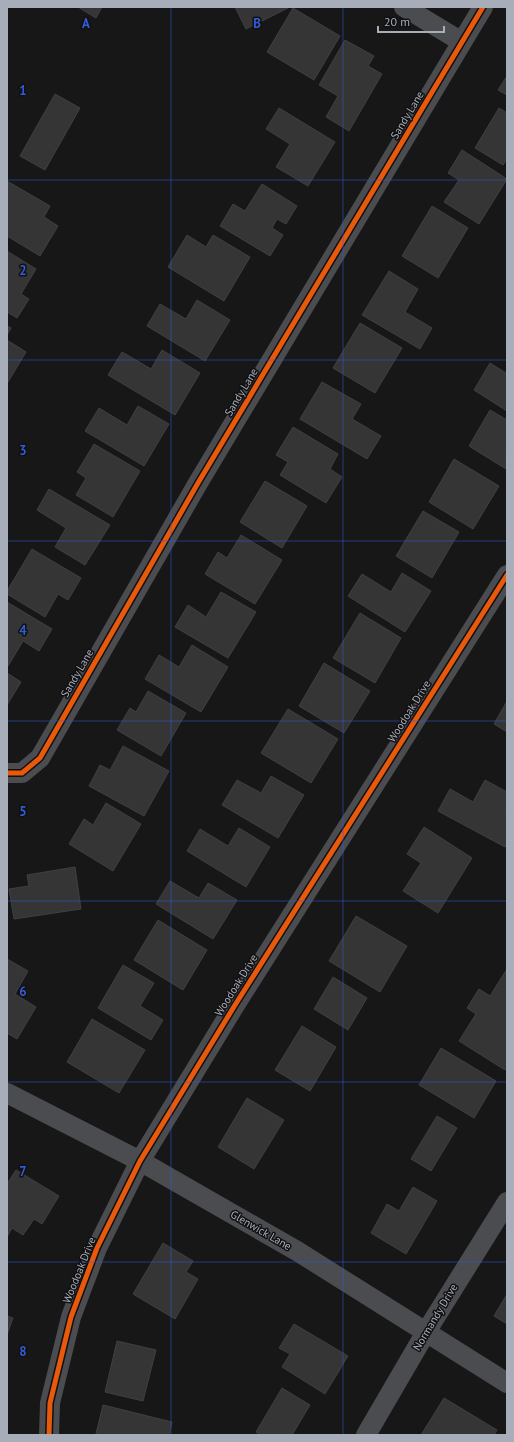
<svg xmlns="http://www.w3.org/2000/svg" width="514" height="1442" font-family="'PT Sans',sans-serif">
<rect width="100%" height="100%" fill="#171717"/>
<path fill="#353536" stroke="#3f4043" d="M78 7H102L96 18Z
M235 7H287L288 8 246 29Z
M293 8 340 36 314 80 267 52Z
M345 40 374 56 368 66 382 74 349 131 326 117 338 96 319 85Z
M507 76V95L498 90Z
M55 94 80 108 45 170 20 156Z
M279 108 335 142 308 186 276 167 290 144 266 129Z
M499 108 507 113V159L503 165 475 148Z
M462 150 507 179 479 224 444 202 459 180 448 173Z
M7 181 50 206 44 217 58 226 40 256 7 236Z
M262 184 297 206 286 224 277 219 272 228 283 235 270 256 220 226 233 204 245 211Z
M432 206 468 228 438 278 402 256Z
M187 235 206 247 213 235 250 257 224 301 168 267Z
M7 251 36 269 21 294 29 299 17 318 7 312Z
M389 271 418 289 405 312 432 328 420 349 362 315Z
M197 300 230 320 205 361 147 326 160 304 186 319Z
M360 323 402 348 375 393 333 368Z
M7 326 11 328 7 335Z
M7 340 26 352 8 382 7 381Z
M162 350 200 373 175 415 108 375 122 352 151 369Z
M490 363 506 373 507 372V411L474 390Z
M322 382 361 404 352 419 381 436 367 459 300 419Z
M138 406 169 424 144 466 85 431 99 408 127 425Z
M490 410 507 420 506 469 469 446Z
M293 427 338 454 330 469 342 477 326 503 280 475 288 462 276 455Z
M94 444 140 471 113 517 76 495 86 478 77 472Z
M454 459 499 486 473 529 429 502Z
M265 481 307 506 282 548 240 522Z
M49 489 110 525 85 565 55 547 66 528 37 510Z
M423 511 459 532 432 578 396 556Z
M241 535 282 560 255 604 205 574 218 552 227 558Z
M32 549 81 578 68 600 58 594 45 617 7 594V591Z
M402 573 431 591 405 632 348 596 362 574 391 592Z
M221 592 256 612 228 658 175 627 188 605 206 617Z
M7 602 52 629 39 651 23 641 8 666Z
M360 613 401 638 375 683 333 658Z
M192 645 228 667 201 712 145 679 159 655 179 667Z
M324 663 370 691 344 733 299 706Z
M7 673 21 682 7 705Z
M148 691 186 713 161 756 117 730 130 708 136 712Z
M507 701V732L494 724Z
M288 709 338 739 311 783 261 753Z
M123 746 169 771 144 816 89 786 100 765 110 770Z
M271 776 304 795 278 838 222 805 237 780 261 793Z
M485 780 507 792V811L505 814 507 815V843L505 847 438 811 450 789 473 802Z
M106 803 141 824 113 871 69 844 84 819 93 825Z
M424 827 472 858 438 913 403 891 421 863 407 854Z
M239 828 270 847 246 887 187 851 200 829 228 846Z
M75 867 81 909 14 919 9 889 29 886 27 875Z
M170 881 199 898 208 883 237 900 213 939 156 904Z
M356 916 407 946 380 992 329 961Z
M158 920 207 950 183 990 134 960Z
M7 959 28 971 15 994 36 1007 17 1039 7 1033Z
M123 965 154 983 140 1006 163 1020 151 1040 98 1008Z
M507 969V1067L505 1070 459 1041 476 1014 467 1008 479 989 490 996Z
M333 977 367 998 348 1030 314 1009Z
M92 1019 145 1050 119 1093 67 1062Z
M302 1026 336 1047 310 1091 275 1070Z
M441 1048 496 1081 474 1118 419 1085Z
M247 1098 284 1120 254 1169 218 1147Z
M437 1116 457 1128 431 1171 411 1159Z
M16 1170 59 1196 42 1224 34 1219 23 1235 12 1228 7 1237V1184Z
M413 1187 437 1201 406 1254 371 1233 387 1204 399 1211Z
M163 1243 193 1261 186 1272 198 1279 175 1319 133 1294Z
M507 1294V1324L494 1316Z
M7 1316 13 1318 7 1335Z
M294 1324 348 1356 325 1394 282 1367 290 1354 279 1348Z
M117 1341 156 1350 143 1401 105 1392Z
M282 1388 310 1405 292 1435H261L256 1432Z
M444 1398 497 1430 494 1435H421Z
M103 1405 172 1422 169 1435H100L96 1434Z"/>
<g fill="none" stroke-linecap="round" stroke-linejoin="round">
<path stroke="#4a4c50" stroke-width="20" d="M404 7 462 42
M7 773H22L40 758 198 483 483 7
M7 1093 140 1161 297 1251 507 1383
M49 1435 50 1403 71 1317 97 1248 140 1161 235 1005 507 575
M366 1435 426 1332 507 1202"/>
<defs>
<path id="cycleway" d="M7 773H22L40 758 198 483 483 7
M49 1435 50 1403 71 1317 97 1248 140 1161 235 1005 507 575"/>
</defs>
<use href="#cycleway" stroke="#111113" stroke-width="8"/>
<use href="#cycleway" stroke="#e8590c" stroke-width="5"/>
</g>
<path fill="none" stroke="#325cd3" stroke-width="1" stroke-opacity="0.55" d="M171 7V1435M343 7V1435M7 180H507M7 360H507M7 541H507M7 721H507M7 901H507M7 1082H507M7 1262H507"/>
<g text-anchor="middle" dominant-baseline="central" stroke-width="3" stroke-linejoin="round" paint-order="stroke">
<g font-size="11" fill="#a7adb9" stroke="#111113">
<text transform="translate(407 115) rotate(-59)">Sandy Lane</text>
<text transform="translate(241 392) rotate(-59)">Sandy Lane</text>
<text transform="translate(77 673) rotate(-60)">Sandy Lane</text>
<text transform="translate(409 711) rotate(-58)">Woodoak Drive</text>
<text transform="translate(236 985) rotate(-58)">Woodoak Drive</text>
<text transform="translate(261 1230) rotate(30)">Glenwick Lane</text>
<text transform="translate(79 1270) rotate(-68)">Woodoak Drive</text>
<text transform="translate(435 1317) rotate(-59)">Normandy Drive</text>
</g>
</g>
<g font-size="13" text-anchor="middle" font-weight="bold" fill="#325cd3" stroke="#111113" stroke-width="3" stroke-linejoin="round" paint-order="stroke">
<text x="86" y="28">A</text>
<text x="257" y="28">B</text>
<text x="23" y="95">1</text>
<text x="23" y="275">2</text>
<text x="23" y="455">3</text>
<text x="23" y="635">4</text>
<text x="23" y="816">5</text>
<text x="23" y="996">6</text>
<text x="23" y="1176">7</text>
<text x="23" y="1356">8</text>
</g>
<rect width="514" height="1442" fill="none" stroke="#a7adb9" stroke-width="16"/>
<path d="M378 26v6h66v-6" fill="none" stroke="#a7adb9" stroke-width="2"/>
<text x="384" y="26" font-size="12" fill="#a7adb9" stroke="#111113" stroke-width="3" paint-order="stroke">20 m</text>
</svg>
